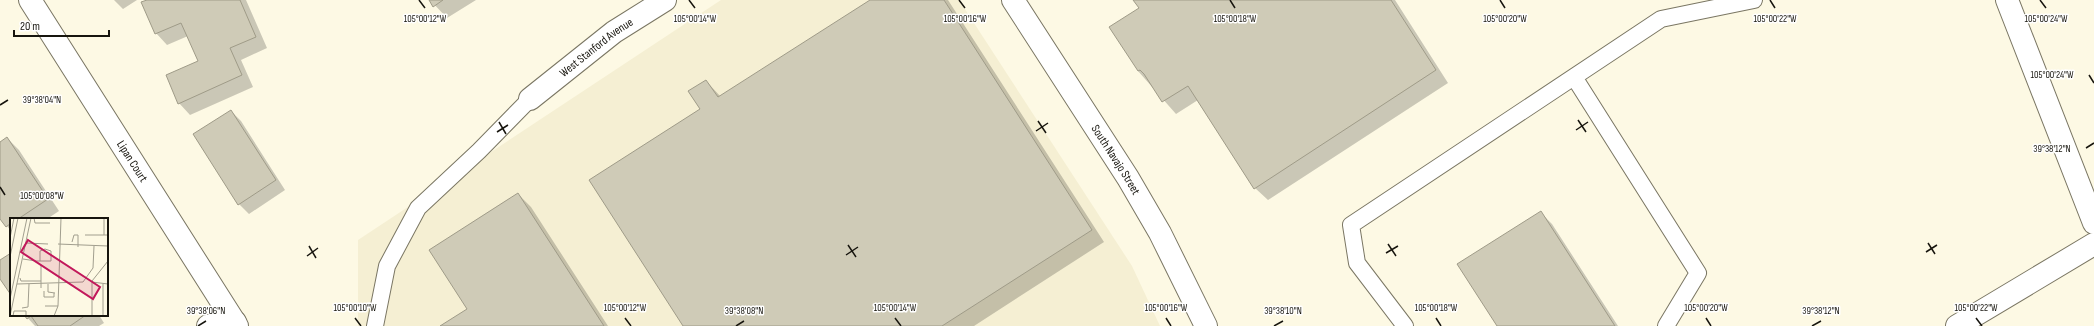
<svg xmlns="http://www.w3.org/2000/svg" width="2094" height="326" font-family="'Sofia Sans Condensed',sans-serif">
<rect width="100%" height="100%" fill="#fdf9e4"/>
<path fill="#f5efd3" d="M721 0H959L1132 266 1160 326H358V240Z"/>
<path fill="#0003" d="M114 0H137L123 9Z
M149 0H246L267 48 241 60 253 87 190 115 179 103 199 61 188 36 167 45 156 33Z
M430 0H476L447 18Z
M872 0H948L1104 242 974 326H684L701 109 706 81 721 97Z
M1134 0H1395L1448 83 1268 200 1255 188 1198 100 1176 114 1138 71 1140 9Z
M231 111 241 121 285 190 249 214 239 204Z
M7 138 19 150 59 211 47 219H11V231L0 217V142Z
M518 194 531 207 608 326H442L468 309Z
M1540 212 1552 224 1618 326H1498Z
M25 315H99L104 323 99 326H35Z"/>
<path fill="#cfcbb7" stroke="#9f9b88" d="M147 0H240L256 37 230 48 242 75 178 104 166 75 198 61 181 23 155 34 141 2Z
M429 0H443L433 7Z
M870 0H944L1092 230 942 326H683L589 180 700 109 688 91 706 80 718 97Z
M1133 0H1391L1436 70 1254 189 1188 86 1162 102 1144 74 1140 70 1138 71 1109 27 1139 8Z
M231 110 276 180 238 205 193 134Z
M7 137 48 199 18 219H11V223L6 227 0 219V142Z
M518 193 604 326H440L467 309 429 250Z
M1541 211 1615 326H1497L1457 264Z
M11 253V295L0 279V260Z
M24 315H86L70 326H38L31 316 27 319Z"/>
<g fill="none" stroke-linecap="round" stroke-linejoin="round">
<defs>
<path id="service" d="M1574 77 1698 273 1666 326
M375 326 387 266 418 208 479 151 530 99
M1405 326 1357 263 1351 225 1661 19 1754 0"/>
<g id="minor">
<path id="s1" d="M30 0 237 326"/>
<path d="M2007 0 2094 223"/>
<path id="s2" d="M530 99 614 32 665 0"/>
<path d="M208 326 235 322"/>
<path d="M1957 326 2094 244"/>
</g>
<g id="tertiary">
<path id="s3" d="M1013 0 1128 178 1160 233 1206 326"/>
</g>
</defs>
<use href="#service" stroke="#7a7663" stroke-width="18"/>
<use href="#minor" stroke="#7a7663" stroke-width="24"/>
<use href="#tertiary" stroke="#7a7663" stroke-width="24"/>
<use href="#service" stroke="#fff" stroke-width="16"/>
<use href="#minor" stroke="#fff" stroke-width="22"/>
<use href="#tertiary" stroke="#fff" stroke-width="22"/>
</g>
<path fill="none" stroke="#17150e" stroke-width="1.5" d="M419 0 425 8M689 0 695 8M959 0 965 8M1230 0 1235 8M1500 0 1505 8M1770 0 1775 8M2040 0 2046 8M2089 75 2094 83M0 105 8 100M1578 120 1586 132M1038 121 1046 133M499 122 506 134M1576 130 1588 122M1036 131 1048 123M497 132 508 125M2086 148 2094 143M0 187 5 195M1928 243 1935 254M1388 244 1396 256M848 245 856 257M309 246 316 258M1926 252 1937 245M1386 253 1398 246M846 255 858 247M307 256 318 248M355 318 361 326M625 318 631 326M895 318 901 326M1166 318 1171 326M1436 318 1441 326M1706 318 1711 326M1976 318 1982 326M198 326 206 321M736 326 744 321M1274 326 1283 321M1812 326 1821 321"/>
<g text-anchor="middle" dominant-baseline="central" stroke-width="3" stroke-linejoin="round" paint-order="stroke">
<g font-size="12" fill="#17150e" stroke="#fff">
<text stroke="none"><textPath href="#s2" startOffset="84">West Stanford Avenue</textPath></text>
<text stroke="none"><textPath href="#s3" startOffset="190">South Navajo Street</textPath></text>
<text stroke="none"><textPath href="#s1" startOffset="191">Lipan Court</textPath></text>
</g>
</g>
<g transform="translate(10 218)">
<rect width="98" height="98" fill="#fdf9e4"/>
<path fill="none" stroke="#a19e8e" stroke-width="1" d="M24 0 25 5H40M75 17H98M94 17V0M0 20 4 0M62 24 64 17H68V29M16 25 38 26M48 26 98 28M0 39 8 0M13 41 26 43H41V33L35 31 30 33V43M10 60 11 63H31M82 64 98 66M7 66 73 64 83 50 84 28M38 66V74L45 75M31 70V47M34 73V79H44V75M0 81 17 0M35 88H48M12 90 18 89 19 66M0 98 21 0M3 98 4 93H16V97M44 98 48 88 51 0M82 98V63L98 43M93 98V66"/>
<path fill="#c2185b" fill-opacity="0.15" stroke="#c2185b" stroke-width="2" d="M18 22 90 69 83 81 11 34Z"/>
<rect width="98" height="98" fill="none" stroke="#17150e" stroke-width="2"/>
</g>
<g font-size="10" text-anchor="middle" fill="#17150e" stroke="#fff" stroke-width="3" stroke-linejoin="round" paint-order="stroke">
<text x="2046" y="22">105°00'24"W</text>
<text x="425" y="22">105°00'12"W</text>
<text x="695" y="22">105°00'14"W</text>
<text x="965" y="22">105°00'16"W</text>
<text x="1505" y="22">105°00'20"W</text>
<text x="1235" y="22">105°00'18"W</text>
<text x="1775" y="22">105°00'22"W</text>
<text x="2052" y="78">105°00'24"W</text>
<text x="42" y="103">39°38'04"N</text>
<text x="2052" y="152">39°38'12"N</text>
<text x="42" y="199">105°00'08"W</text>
<text x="355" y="311">105°00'10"W</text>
<text x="625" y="311">105°00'12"W</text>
<text x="895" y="311">105°00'14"W</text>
<text x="1166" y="311">105°00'16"W</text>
<text x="1436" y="311">105°00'18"W</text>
<text x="1706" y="311">105°00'20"W</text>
<text x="1976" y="311">105°00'22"W</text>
<text x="206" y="314">39°38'06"N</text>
<text x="744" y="314">39°38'08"N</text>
<text x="1283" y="314">39°38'10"N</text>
<text x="1821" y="314">39°38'12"N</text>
</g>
<path d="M14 30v6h95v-6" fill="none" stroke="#17150e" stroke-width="2"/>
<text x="20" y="30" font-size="12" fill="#17150e" stroke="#ffffff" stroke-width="3" paint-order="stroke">20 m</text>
</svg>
